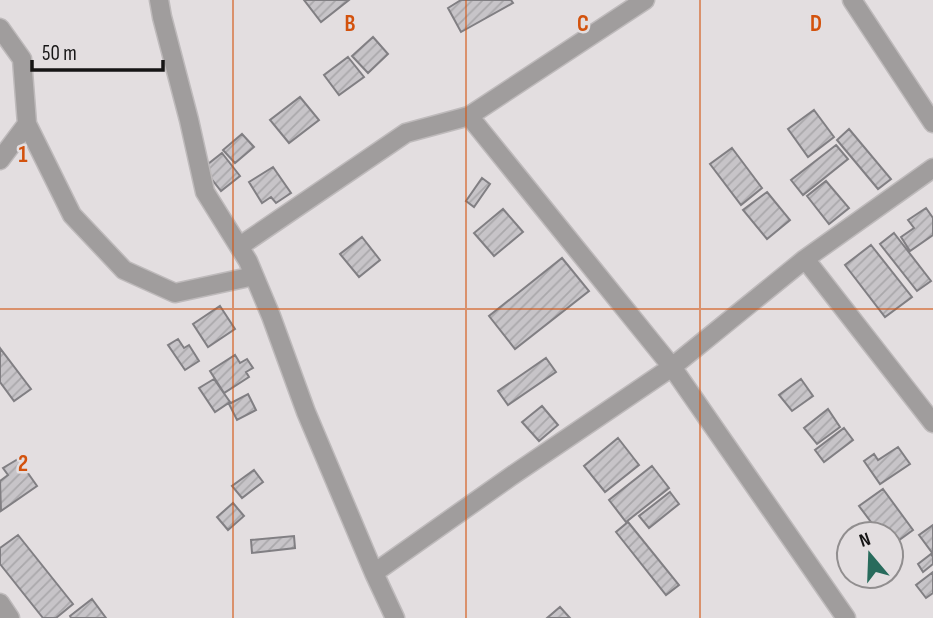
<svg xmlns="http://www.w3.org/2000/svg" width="933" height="618" font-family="'Sofia Sans Condensed',sans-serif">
<defs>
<pattern id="building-hatch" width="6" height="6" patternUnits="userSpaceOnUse" patternTransform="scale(1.75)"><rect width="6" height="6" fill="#c7c4c8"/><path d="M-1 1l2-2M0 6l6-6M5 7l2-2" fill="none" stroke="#aaa8ab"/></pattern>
</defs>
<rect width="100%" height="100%" fill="#e3dee0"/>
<path fill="url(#building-hatch)" stroke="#817f83" stroke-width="2" d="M304 0H349L321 22Z
M461 0H511L513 3 461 32 448 8Z
M373 37 388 54 368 73 352 56Z
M348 57 364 77 339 95 324 75Z
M300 97 319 120 289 143 270 120Z
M814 110 834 137 808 157 788 129Z
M849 129 891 179 878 189 837 140Z
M242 134 254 147 235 163 223 150Z
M836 145 848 159 803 195 791 180Z
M732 148 762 188 741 205 710 164Z
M222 153 240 176 221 191 203 168Z
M273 167 291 193 276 203 271 197 262 203 249 182Z
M482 178 490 184 474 207 466 201Z
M826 181 849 208 829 224 807 196Z
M767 192 790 220 767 239 743 210Z
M926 208 933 218V235L910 251 901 237 914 228 908 220Z
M503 209 523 232 494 256 474 233Z
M894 233 931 281 917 291 880 244Z
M362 237 380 260 359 277 340 254Z
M871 245 912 297 885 317 845 265Z
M562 258 589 291 515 349 489 316Z
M220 306 235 329 208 347 193 324Z
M178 339 184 348 189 345 199 361 185 370 168 345Z
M0 348 31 389 14 401 0 382Z
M235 355 240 363 247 359 253 368 246 372 249 377 224 393 210 371Z
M546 358 556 372 508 405 498 391Z
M214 379 230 402 215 412 199 388Z
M801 379 813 396 792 411 779 395Z
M248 394 256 410 237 420 229 404Z
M542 406 558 425 539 441 522 422Z
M828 409 840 427 817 444 804 428Z
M844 428 853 440 824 462 815 450Z
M618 438 639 465 605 492 584 466Z
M898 447 910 464 880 484 864 461 874 454 878 460Z
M18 459 37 486 1 511 0 481 8 475 3 468Z
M652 466 669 488 626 522 609 500Z
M254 470 263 482 242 498 232 486Z
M883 489 913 530 891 546V534H880L859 506Z
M670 492 679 504 649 528 639 516Z
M233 503 244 516 228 530 217 517Z
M628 522 679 585 666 595 616 532Z
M933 525V554L919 535Z
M18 535 73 604 56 618H43L0 564V548Z
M294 536 295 548 252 553 251 540Z
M931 554 933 557V564L923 572 918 564Z
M933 572V593L926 598 916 585Z
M92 599 106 618H71L70 616Z
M560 607 570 618H547Z"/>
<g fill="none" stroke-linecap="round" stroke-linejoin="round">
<defs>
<path id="minor" d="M159 0 162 17 189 120 205 192 248 261 271 316 306 412 374 573 395 618
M852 0 933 123
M0 28 22 59 27 124 72 215 124 270 175 293 254 276
M469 116 672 367 846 618
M0 160 27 124
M240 246 406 133 469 116 645 0
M805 259 933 423
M374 573 510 477 672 367 805 259 933 168
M0 603 10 618"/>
</defs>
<use href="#minor" stroke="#bebabb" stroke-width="21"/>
<use href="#minor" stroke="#a09d9d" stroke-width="18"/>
</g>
<path fill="none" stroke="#d3520d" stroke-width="2" stroke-opacity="0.55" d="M233 0V618M466 0V618M700 0V618M0 309H933"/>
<g font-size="23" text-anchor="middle" font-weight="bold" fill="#d3520d" stroke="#e3dee0" stroke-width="5" stroke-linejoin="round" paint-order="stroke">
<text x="350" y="31">B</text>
<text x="583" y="31">C</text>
<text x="816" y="31">D</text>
<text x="23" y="162">1</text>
<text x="23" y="471">2</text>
</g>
<g transform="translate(870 555) rotate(341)"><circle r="33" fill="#e3dee0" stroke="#918e8f" stroke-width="2"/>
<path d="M0-5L12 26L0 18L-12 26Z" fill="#286b5c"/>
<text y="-10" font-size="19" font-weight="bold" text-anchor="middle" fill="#161515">N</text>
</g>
<path d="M32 60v10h131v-10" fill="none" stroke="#161515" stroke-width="3.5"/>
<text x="42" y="60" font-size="21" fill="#161515" stroke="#e3dee0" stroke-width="5" paint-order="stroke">50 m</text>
</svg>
